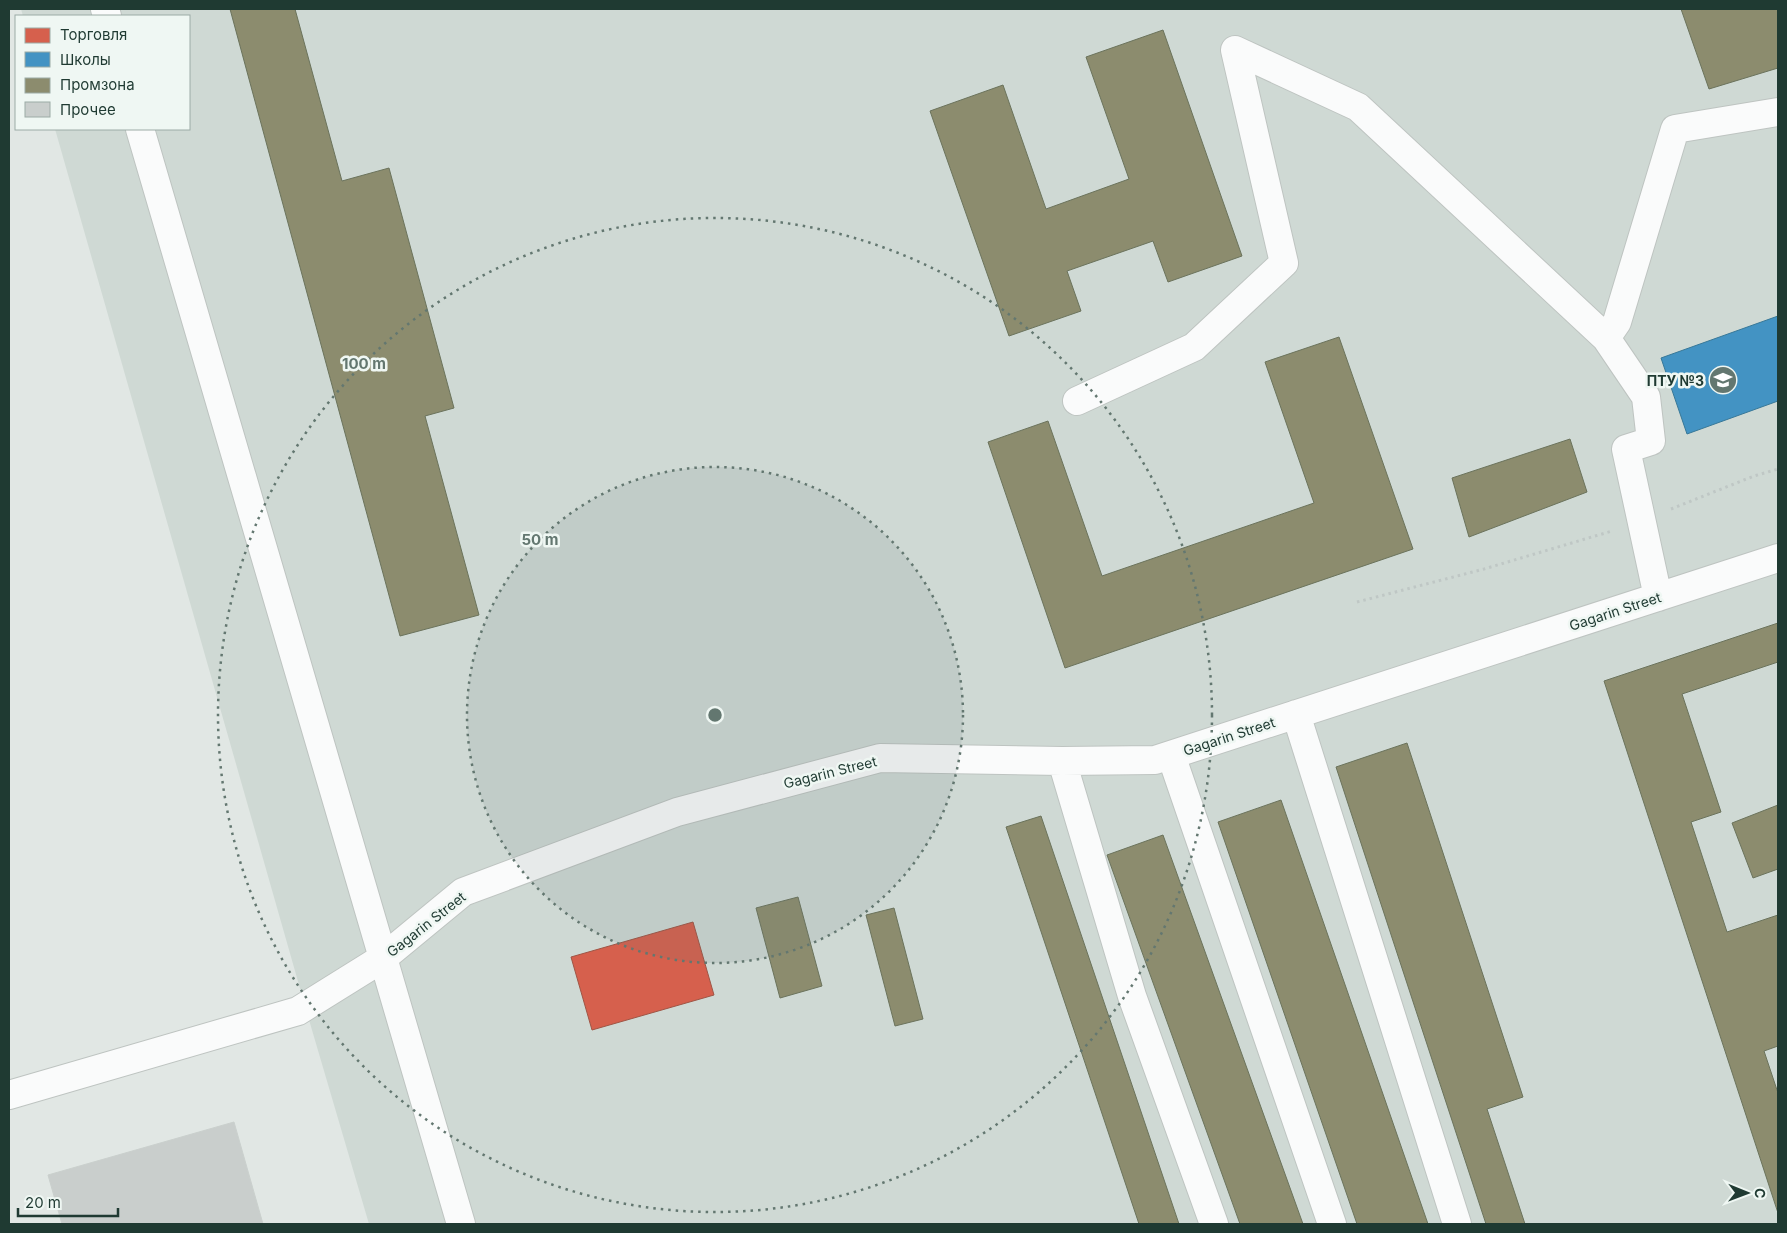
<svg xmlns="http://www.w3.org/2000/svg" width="1787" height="1233" font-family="Inter,sans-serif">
<rect width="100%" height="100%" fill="#e1e7e4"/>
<path fill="#cfd9d4" d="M21 9H1778V1224H369L307 1013 55 129H189V16H23Z"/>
<path fill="#d6604d" stroke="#9f5545" d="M693 922 714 995 592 1030 571 957Z"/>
<path fill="#4393c3" stroke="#387898" d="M1778 316V401L1687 434 1661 358Z"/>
<path fill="#8c8c6e" stroke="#6b735c" d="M230 9H295L342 181 389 168 454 408 425 416 479 615 400 636Z
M1681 9H1778V68L1709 89Z
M1163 30 1242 256 1168 282 1153 241 1067 271 1081 311 1009 336 930 111 1003 85 1046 209 1129 179 1086 57Z
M1339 337 1413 549 1065 668 988 442 1048 421 1102 576 1314 503 1265 362Z
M1570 439 1587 492 1469 537 1452 478Z
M1778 623V662L1682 694 1721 812 1691 822 1727 932 1778 915V1046L1764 1051 1778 1093V1213L1604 681Z
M1407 743 1523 1097 1487 1109 1525 1224H1486L1336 767Z
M1281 800 1428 1224H1357L1218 822Z
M1778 805V869L1753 878 1732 823Z
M1041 816 1179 1224H1139L1006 827Z
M1163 835 1303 1224H1240L1107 855Z
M798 897 822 986 780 998 756 908Z
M894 908 923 1019 895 1026 866 915Z"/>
<path fill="#c9cecc" stroke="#cad0cd" d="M234 1122 263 1224H62L48 1175Z"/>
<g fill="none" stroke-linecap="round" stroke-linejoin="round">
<defs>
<path id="minor" d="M105 9 107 16
M140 129 461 1224
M1077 401 1194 347 1284 263 1235 50 1358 107 1606 338
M1658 597 1626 449 1651 441 1646 397 1606 338 1617 322 1675 129 1778 112
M1296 714 1457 1224
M1171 755 1332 1224
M1062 761 1132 996 1214 1224
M9 1095 298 1011 383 958 463 892 677 812 880 758 1062 761 1155 760 1778 558"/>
</defs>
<use href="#minor" stroke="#bec4c1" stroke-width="30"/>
<path stroke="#bfc7c5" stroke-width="3" stroke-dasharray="2.5 4" stroke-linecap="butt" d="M1671 509 1754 476 1778 469
M1357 602 1484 569 1612 531"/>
<use href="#minor" stroke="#fafbfb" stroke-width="28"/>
</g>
<circle cx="715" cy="715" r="248" fill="#637770" fill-opacity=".12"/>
<g fill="none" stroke="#637770" stroke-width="2.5" stroke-dasharray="2.5 5">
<circle cx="715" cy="715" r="248"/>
<circle cx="715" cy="715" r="497"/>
</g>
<defs>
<symbol id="university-disc" viewBox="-11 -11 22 22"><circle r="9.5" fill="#637770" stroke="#eff7f3"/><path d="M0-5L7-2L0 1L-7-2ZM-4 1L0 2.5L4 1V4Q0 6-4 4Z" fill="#fff"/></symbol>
</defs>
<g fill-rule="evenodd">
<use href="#university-disc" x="1707" y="364" width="32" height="32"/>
</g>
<g text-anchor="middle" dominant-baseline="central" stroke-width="5" stroke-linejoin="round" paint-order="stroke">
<g font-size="14" font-weight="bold" fill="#1f3a32" stroke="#eff7f3" text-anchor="end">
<text x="1704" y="380">ПТУ №3</text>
</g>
<g font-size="14" fill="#1f3a32" stroke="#eff7f3">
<text transform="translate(1615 611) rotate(-18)">Gagarin Street</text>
<text transform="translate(1229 736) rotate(-18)">Gagarin Street</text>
<text transform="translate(830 772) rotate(-14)">Gagarin Street</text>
<text transform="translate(426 924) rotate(-38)">Gagarin Street</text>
</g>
</g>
<circle cx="715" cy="715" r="8" fill="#637770" stroke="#eff7f3" stroke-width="2.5"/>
<g font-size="15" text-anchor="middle" font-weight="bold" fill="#637770" stroke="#eff7f3" stroke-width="5" stroke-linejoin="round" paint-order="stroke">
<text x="364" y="369">100 m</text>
<text x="540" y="545">50 m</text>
</g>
<rect width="1787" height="1233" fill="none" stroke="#1f3a32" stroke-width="20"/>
<rect x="15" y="15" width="175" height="115" fill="#eff7f3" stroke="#9caba6"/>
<rect x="25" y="28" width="25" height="15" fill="#d6604d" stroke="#9caba6"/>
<text x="60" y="40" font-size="15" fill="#1f3a32">Торговля</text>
<rect x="25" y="52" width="25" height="15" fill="#4393c3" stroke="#9caba6"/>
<text x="60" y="65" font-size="15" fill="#1f3a32">Школы</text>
<rect x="25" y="78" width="25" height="15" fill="#8c8c6e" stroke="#9caba6"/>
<text x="60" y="90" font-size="15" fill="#1f3a32">Промзона</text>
<rect x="25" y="102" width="25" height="15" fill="#c9cecc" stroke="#9caba6"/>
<text x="60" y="115" font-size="15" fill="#1f3a32">Прочее</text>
<g transform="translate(1747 1193) rotate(91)" stroke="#eff7f3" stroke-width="4" paint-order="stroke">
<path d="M0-4L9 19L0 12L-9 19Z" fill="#1f3a32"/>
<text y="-8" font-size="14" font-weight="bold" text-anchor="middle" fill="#1f3a32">С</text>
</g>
<path d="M18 1208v8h100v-8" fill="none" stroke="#1f3a32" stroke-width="2.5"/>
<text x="25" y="1208" font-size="15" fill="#1f3a32" stroke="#eff7f3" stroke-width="4" paint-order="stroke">20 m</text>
</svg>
